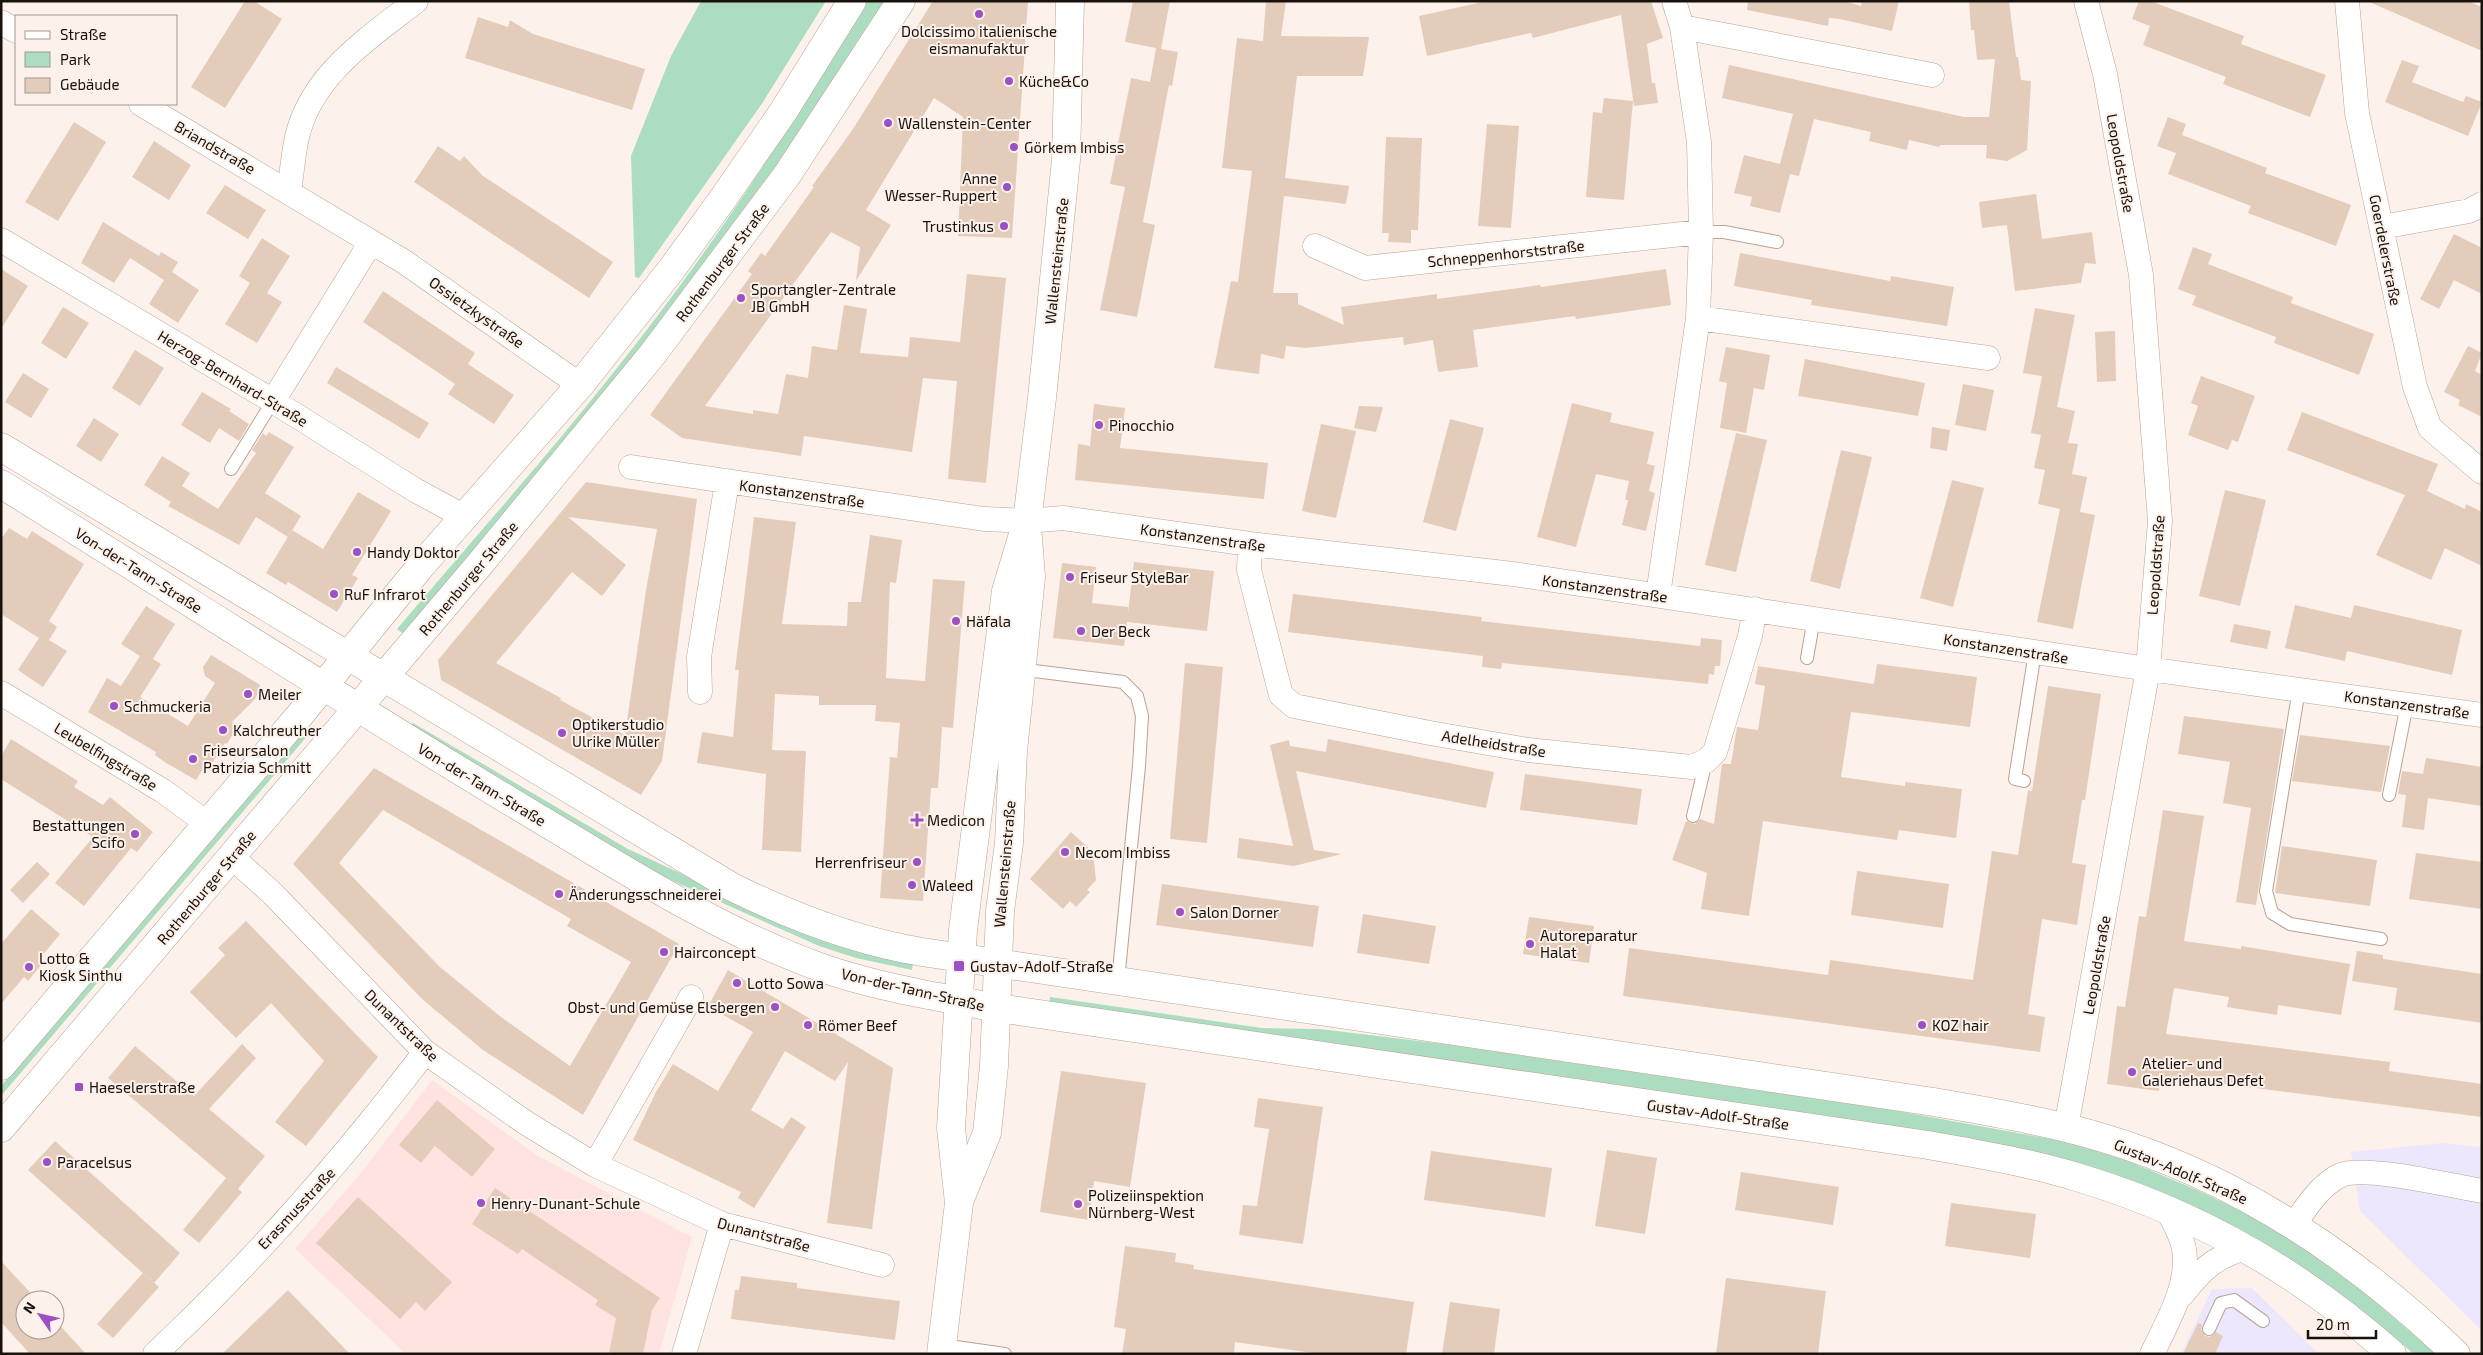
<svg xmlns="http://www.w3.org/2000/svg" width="2483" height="1355" font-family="'Exo 2',sans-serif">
<rect width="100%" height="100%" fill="#fcf2eb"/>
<path fill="#ece7fd" d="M2443 1143 2482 1147V1331L2360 1211 2351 1152Z
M2252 1288 2319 1354H2181L2212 1289Z"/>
<path fill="#fee3e1" d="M432 1080 538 1156 692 1237 659 1354H406L295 1249 365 1168Z"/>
<path fill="#acddc1" d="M701 1H826L761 105 639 278 635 277 631 156 671 56Z
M867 1H889L831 92 692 285 405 635 397 629C469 544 544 460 613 373 707 256 790 129 867 1Z
M413 723 628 849 693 879 913 963 912 970 856 958 819 946 646 869 410 727Z
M302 730 309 734 1 1096V1086Z
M1050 997 1262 1028 1320 1029 1452 1045 1892 1110 2067 1142 2128 1161 2197 1190 2253 1217 2295 1241 2341 1272 2436 1354H2414L2355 1305 2277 1252 2233 1228 2146 1186 2073 1164 1049 1005Z"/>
<path fill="#e4ccba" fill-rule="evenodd" d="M245 1H254L282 19 225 108 191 87Z
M933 1H1028L1012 238 958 236 963 117 934 98 866 210 891 225 856 281 860 247 831 232 705 406 753 414V410L778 414 786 374 808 378 812 346 837 350 844 305 867 309 860 353 908 357 910 337 960 342 967 274 1006 278 986 483 948 479 957 381 923 378 912 452 804 436 801 456 682 438 650 415 752 274 748 271 761 253 765 256 814 187 812 186 853 129Z
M1133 1H1170L1161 49 1125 42Z
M1266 1H1286L1281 36 1369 37 1363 76H1297L1285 178 1349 186 1346 204 1284 196 1273 293H1298V304L1344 325 1341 307 1437 294V299L1540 285 1541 287 1666 269 1671 305 1576 319 1575 316 1473 330 1478 367 1438 372 1433 340 1404 345 1403 337 1306 348 1286 346 1284 359 1261 354 1259 374 1214 368 1231 281 1238 282 1252 171 1222 168 1237 38 1263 41Z
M1487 1H1651L1663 38 1647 44 1652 83H1655L1658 103 1634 106 1621 15 1533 38 1531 33 1427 56 1419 16Z
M1748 1H1844L1861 6 1862 1H1899L1892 31 1840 19 1829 18 1828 26 1747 10Z
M1969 1H2009L2016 57H2018L2021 80 2031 81 2027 150 2007 161 1986 158 1987 145H1940L1939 147 1909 140 1907 150 1869 141 1871 132 1814 119 1799 176 1790 174 1780 213 1750 206 1752 197 1734 193 1744 155 1780 164 1793 114 1722 98 1729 65 1964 117H1989L1995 59 1977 60 1974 30H1971Z
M2139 1H2150L2244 36 2241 44 2326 75 2310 117 2223 84 2226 77 2143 45 2150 26 2132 19Z
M2367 1H2468L2482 7V51Z
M478 17 508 27 510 20 533 34 645 69 632 110 465 58Z
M1156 48 1178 52 1172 86 1169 85 1143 222 1155 225 1137 317 1100 310 1125 187 1110 184 1131 78 1150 82Z
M2402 60 2419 66 2412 82 2463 102 2466 96 2482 102 2468 136 2385 102Z
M1604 98 1633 101 1624 200 1586 197 1593 112 1602 113Z
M2168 117 2186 124 2182 135 2267 168 2265 173 2351 205 2336 246 2248 213 2251 206 2168 174 2176 153 2157 146Z
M74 122 106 142 58 221 25 202Z
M1487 124 1519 126 1511 228 1478 226Z
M1386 137 1422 138 1418 230H1411V243L1388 242 1389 233H1382Z
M154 141 191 165 169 200 132 177Z
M438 146 460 161 464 156 483 176 613 262 589 298 414 182Z
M225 185 266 210 248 239 206 213Z
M2036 194 2042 239 2092 232 2096 264 2085 263 2081 283 2015 291 2007 225 1982 228 1979 202Z
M103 222 159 256 161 252 178 262 172 272 199 290 178 323 149 304 164 280 130 258 114 283 81 263Z
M2454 234 2482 248V294L2454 280 2439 309 2420 299Z
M262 238 290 256 267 293 282 302 257 343 225 324 250 283 239 276Z
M2193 247 2212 254 2208 264 2293 297 2291 303 2374 334 2359 375 2274 343 2276 337 2192 305 2196 296 2178 289Z
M1740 253 1890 281 1891 276 1954 287 1947 326 1811 305 1812 300 1734 286Z
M1 269 28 286 1 329Z
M383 291 475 353 468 364 514 395 494 424 448 394 455 384 363 322Z
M63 307 89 323 66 359 41 343Z
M2035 308 2075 315 2057 407 2075 411 2068 443 2078 444 2072 474 2087 477 2080 512 2095 515 2073 629 2037 622 2060 509 2038 504 2045 470 2034 468 2041 435 2031 433 2042 376 2023 373Z
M2115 331 2116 381 2097 382 2095 332Z
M2468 346 2482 353 2475 371 2482 375V417L2458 405 2460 400 2444 392Z
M1726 347 1770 355 1764 390 1754 388 1746 433 1720 428 1727 383 1719 381Z
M135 350 164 368 140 406 112 388Z
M1805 359 1925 383 1918 416 1798 396Z
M336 367 429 423 419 439 327 383Z
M23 373 49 389 31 418 5 402Z
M2201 376 2255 396 2238 442 2232 440 2228 450 2188 435 2198 406 2191 403Z
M1963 384 1994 390 1986 431 1955 425Z
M202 392 231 409 229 411 249 424 239 441 219 428 210 443 181 425Z
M1572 403 1612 413 1610 422 1654 432 1647 464 1655 466 1649 491 1655 493 1646 531 1622 525 1628 500H1625L1629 481 1596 474 1576 547 1537 537Z
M1094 404 1125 408 1120 448 1268 463 1264 499 1075 480 1078 444 1090 446Z
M1359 406 1383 407 1376 432 1354 428Z
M2302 412 2438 464 2427 491 2465 509 2466 504 2482 512V566L2445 548 2431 580 2376 555 2405 495 2287 450Z
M94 418 119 434 101 462 76 446Z
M1450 419 1484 428 1456 531 1423 522Z
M1321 424 1356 431 1336 518 1302 511Z
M1932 427 1950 430 1947 451 1930 448Z
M269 432 294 447 265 493 301 516 288 537 256 517 239 545 168 506 171 502 144 485 162 456 190 473 182 486 218 509 256 453 252 450 263 433 266 436Z
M1736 433 1767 440 1736 572 1705 565Z
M1841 450 1872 457 1840 589 1810 581Z
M1952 480 1984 488 1953 607 1920 598Z
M586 482 697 499 662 761 641 795 441 680 438 660ZM568 517 657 529 646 590 625 735 560 700 561 698 496 663 572 572 602 596 626 565Z
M2225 490 2266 500 2240 606 2199 596Z
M358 492 391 511 352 575 358 578 337 612 288 582 286 585 266 573 292 530 323 549Z
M754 517 796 522 782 624 847 626 848 602H861L870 535 902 540 896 583 890 582 886 678 925 681 933 579 965 581 953 728 942 727 938 788H931L923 901 880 898 890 757 897 758 900 723 875 721 876 705H819V696L775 694 772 750 806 751 801 852 762 850 766 774 697 763 702 732 733 737 739 670H735Z
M9 528 27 539 32 531 84 564 49 621 57 627 49 640 67 651 43 687 18 670 39 638 1 614V539Z
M1134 562 1214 571 1207 631 1127 622 1124 646 1053 638 1062 563 1096 567 1092 603 1128 607V612Z
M1293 594 1482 617 1481 621 1674 643 1700 646 1701 638 1722 640 1720 666H1715L1714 675 1709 674 1708 684 1502 663 1501 669 1482 667 1483 656 1288 632Z
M2295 605 2351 618 2354 605 2462 630 2452 675 2347 651 2345 661 2285 648Z
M146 606 175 624 153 659 161 664 140 697 188 726 215 683 205 676 203 667 211 655 260 685 256 698 232 722 238 725 227 744 225 743 207 771 203 769 196 780 166 763 155 755 156 752 88 712 107 678 121 686 140 656 121 644Z
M2234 624 2271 631 2267 649 2230 642Z
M1185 663 1223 667 1207 843 1170 839Z
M1877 664 1977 677 1970 727 1851 712 1841 777 1905 786V782L1962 789 1956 838 1899 830 1897 840 1763 821 1749 916 1701 909 1707 873 1672 860 1686 821 1695 824 1700 819 1714 824 1722 764H1731L1737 727 1758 730 1765 686 1755 684 1758 666 1874 684Z
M2048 686 2101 694 2085 800H2082L2072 863 2086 865 2077 925 2042 919 2028 1014 2045 1017 2040 1052 1623 996 1629 948 1828 975 1830 960 1973 980 1992 851 2018 855 2028 790 2032 791Z
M2184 716 2284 729 2256 905 2236 902 2251 808 2223 803 2230 762 2178 754Z
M2300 735 2390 746 2381 792 2292 781Z
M11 739 78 781 74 787 103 805 110 797 153 832 137 852 131 848 84 906 55 883 93 837 1 779V756Z
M1328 739 1494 772 1486 808 1296 771 1314 850 1342 854 1294 866 1237 858 1239 838 1293 846 1270 745 1289 740 1290 746 1326 752Z
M2426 758 2482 767V806L2428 798 2424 830 2402 827 2406 795 2398 794 2402 771 2423 774Z
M374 768 679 944 583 1115 483 1050 422 999 293 864ZM383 810 571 919 567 926 631 962 570 1066 501 1017 440 967 339 863Z
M1525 774 1642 789 1637 825 1520 810Z
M2163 810 2204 816 2184 941 2241 949V946L2350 964 2341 1015 2278 1005 2277 1015 2227 1007 2229 997 2174 988 2166 1034 2390 1062 2389 1071 2482 1084V1117L2161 1076 2159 1091 2107 1084 2117 1006 2125 1007 2139 916 2146 917Z
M1071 832 1093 852 1096 880 1087 890 1090 892 1076 907 1070 901 1063 909 1030 879Z
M2282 846 2377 860 2370 906 2275 893Z
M2416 853 2482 862V909L2409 899Z
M37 862 50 874 23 903 10 890Z
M1857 871 1949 884 1943 928 1851 915Z
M1162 884 1319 906 1313 947 1156 925Z
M31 909 60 934 38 961 42 964 28 981 24 977 1 1004V944Z
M1363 914 1436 926 1429 964 1357 953Z
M1529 917 1594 926 1589 963 1523 954Z
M246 921 378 1057 306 1146 275 1122 324 1061 271 1003 236 1038 190 992 225 955 218 948Z
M2357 951 2383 955V959L2482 974V1023L2394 1010 2397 988 2352 981Z
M728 970 893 1068 872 1229 827 1223 848 1062 835 1081 785 1051 751 1110 783 1129 791 1117 806 1127 754 1208 738 1198 741 1192 633 1140 656 1092 673 1064 718 1091 753 1032 708 1006Z
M242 1044 256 1058 209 1109 265 1156 238 1189 242 1192 199 1243 183 1230 226 1178 238 1188 108 1078 135 1046 194 1096Z
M1061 1071 1146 1083 1130 1187 1094 1181 1089 1220 1040 1212Z
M1258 1098 1323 1107 1303 1244 1239 1235 1243 1205 1257 1206 1269 1129 1254 1127Z
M437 1100 495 1149 472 1177 435 1146 421 1163 399 1145Z
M55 1141 180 1253 154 1283 28 1170Z
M1607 1150 1657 1158 1645 1234 1595 1226Z
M1431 1151 1552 1168 1545 1217 1424 1200Z
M1741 1172 1839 1187 1833 1225 1735 1210Z
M495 1188 660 1298 652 1310 643 1354H609L616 1318 595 1305 598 1300 522 1249 518 1254 472 1224Z
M358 1197 452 1282 425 1311 416 1302 400 1319 316 1243Z
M1951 1203 2036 1214 2030 1258 1945 1246Z
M1125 1246 1176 1253 1175 1262 1194 1265 1193 1269 1414 1302 1406 1354H1321L1235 1342 1234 1354H1122L1126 1329 1114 1327Z
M1 1261 37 1300H25V1330H55V1320L86 1354H30L1 1322Z
M143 1273 159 1287 113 1338 97 1324Z
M741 1276 797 1283V1288L900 1301 895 1340 731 1319 735 1290H739Z
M1726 1278 1826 1291 1818 1354H1716Z
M288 1290 350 1354H222Z
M1450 1302 1500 1309 1494 1354H1442Z
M2198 1323 2202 1325 2201 1330 2205 1336 2210 1337 2216 1332 2223 1336 2215 1354H2183Z"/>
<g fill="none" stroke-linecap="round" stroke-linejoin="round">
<defs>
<path id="service" d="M1701 232H1724L1777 242
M231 469 273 401
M1807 658 1814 618
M1018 669 1123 682 1137 696 1142 716 1139 766 1118 981
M2299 689 2266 891 2272 913 2290 924 2381 939
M2024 781 2015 779 2035 652
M2389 795 2407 704
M1693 816 1706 761
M2209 1329 2221 1303 2234 1300 2263 1321
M942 1345 1005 1354"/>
<path id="minor" d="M2347 1 2357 113 2415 387 2430 428 2482 472
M1 22 16 31
M1682 27 1932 75
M141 104 403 261 580 385
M289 191C292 173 293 155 297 137 312 74 368 39 416 1
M2382 227 2469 211 2482 204
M1 240 273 401 415 490 463 516
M1315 246 1365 268 1701 232
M1698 318 1988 358
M273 401 371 242
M631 467 984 519 1027 521 1063 518 1250 544 1513 574 2148 669 2482 715
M1250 544 1249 570 1281 695 1294 706 1430 733 1528 750 1691 767 1706 761 1715 752 1750 636 1755 609
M1658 595 1698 318 1701 232 1699 142 1682 27 1674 1
M700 692 699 657 727 482
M1 693 163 791 208 824
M232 857 273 894 425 1052 526 1123 595 1165 722 1224 882 1265
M2066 1128 2148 669 2160 521 2141 275 2105 74 2086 1
M595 1165 691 997
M2294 1225C2306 1207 2321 1184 2341 1175 2366 1165 2452 1186 2482 1191
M2180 1297C2201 1271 2212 1258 2245 1248
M155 1354C254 1261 343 1160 425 1052
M684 1354 722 1224
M2152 1354C2167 1322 2190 1285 2184 1249 2182 1235 2173 1222 2168 1210"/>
<path id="tertiary" d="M960 1199 987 1133 994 1066 1000 911 1009 843 1013 751 1031 577 1028 537
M941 1354 959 1203 951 1128 963 930 1006 591 1027 521 1042 398 1066 160 1070 1"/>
<path id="secondary" d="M1 1066 299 716 420 567 580 385 671 270 722 200 783 112 852 1
M1 1128 479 565 652 355 787 175 901 1"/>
<path id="primary" d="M1 447 732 887C793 917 855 941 922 952L1934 1102C1990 1112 2046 1121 2100 1137 2236 1177 2355 1257 2456 1354
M1 484C177 593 351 706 528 812 624 869 720 932 825 969 881 988 940 997 998 1008L1928 1145C1979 1154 2031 1163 2080 1178 2196 1213 2301 1273 2392 1354"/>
</defs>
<use href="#service" stroke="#baa392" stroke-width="14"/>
<use href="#minor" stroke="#baa392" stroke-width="25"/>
<use href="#tertiary" stroke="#baa392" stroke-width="29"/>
<use href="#secondary" stroke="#baa392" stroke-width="29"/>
<use href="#primary" stroke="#baa392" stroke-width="29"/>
<use href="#service" stroke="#fff" stroke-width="12"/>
<use href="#minor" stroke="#fff" stroke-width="24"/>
<use href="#tertiary" stroke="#fff" stroke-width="28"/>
<use href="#secondary" stroke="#fff" stroke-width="28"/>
<use href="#primary" stroke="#fff" stroke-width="28"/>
</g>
<g fill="#9b51c3" stroke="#fcf2eb" stroke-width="2">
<circle cx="979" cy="14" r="5"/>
<circle cx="1009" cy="81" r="5"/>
<circle cx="888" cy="123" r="5"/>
<circle cx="1014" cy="147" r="5"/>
<circle cx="1007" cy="187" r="5"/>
<circle cx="1004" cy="226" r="5"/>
<circle cx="741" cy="298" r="5"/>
<circle cx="1099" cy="425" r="5"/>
<circle cx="357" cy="552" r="5"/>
<circle cx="1070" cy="577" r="5"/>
<circle cx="334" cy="594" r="5"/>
<circle cx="956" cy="621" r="5"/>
<circle cx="1081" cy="631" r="5"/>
<circle cx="248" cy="694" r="5"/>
<circle cx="114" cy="706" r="5"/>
<circle cx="223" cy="730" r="5"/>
<circle cx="562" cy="733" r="5"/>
<circle cx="193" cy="759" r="5"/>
<path d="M914.5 812.5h5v5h5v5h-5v5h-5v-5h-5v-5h5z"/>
<circle cx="135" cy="834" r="5"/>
<circle cx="1065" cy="852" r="5"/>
<circle cx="917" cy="862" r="5"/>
<circle cx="912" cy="885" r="5"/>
<circle cx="559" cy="894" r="5"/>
<circle cx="1180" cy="912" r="5"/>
<circle cx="1530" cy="944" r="5"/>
<circle cx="664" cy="952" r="5"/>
<rect x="953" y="960" width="12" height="12" rx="2.5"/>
<circle cx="29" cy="967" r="5"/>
<circle cx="737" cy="983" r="5"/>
<circle cx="775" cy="1007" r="5"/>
<circle cx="808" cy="1025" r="5"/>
<circle cx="1922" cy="1025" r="5"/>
<circle cx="2132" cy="1072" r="5"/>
<rect x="74" y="1082" width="10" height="10" rx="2.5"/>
<circle cx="47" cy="1162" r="5"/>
<circle cx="481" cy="1203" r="5"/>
<circle cx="1078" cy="1204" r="5"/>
</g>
<g text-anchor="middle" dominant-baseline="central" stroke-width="4" stroke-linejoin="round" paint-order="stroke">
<g font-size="15" fill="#19110b" stroke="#fcf2eb" text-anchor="start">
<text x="979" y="31" text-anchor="middle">Dolcissimo italienische<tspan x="979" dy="17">eismanufaktur</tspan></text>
<text x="1019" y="81">Küche&amp;Co</text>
<text x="898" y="123">Wallenstein-Center</text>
<text x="1024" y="147">Görkem Imbiss</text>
<text x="997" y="178" text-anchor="end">Anne<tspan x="997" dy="17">Wesser-Ruppert</tspan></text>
<text x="994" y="226" text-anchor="end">Trustinkus</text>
<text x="751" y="289">Sportangler-Zentrale<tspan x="751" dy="17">JB GmbH</tspan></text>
<text x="1109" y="425">Pinocchio</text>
<text x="367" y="552">Handy Doktor</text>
<text x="1080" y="577">Friseur StyleBar</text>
<text x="344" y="594">RuF Infrarot</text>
<text x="966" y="621">Häfala</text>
<text x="1091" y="631">Der Beck</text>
<text x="258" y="694">Meiler</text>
<text x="124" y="706">Schmuckeria</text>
<text x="572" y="724">Optikerstudio<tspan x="572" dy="17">Ulrike Müller</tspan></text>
<text x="233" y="730">Kalchreuther</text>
<text x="203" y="750">Friseursalon<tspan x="203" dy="17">Patrizia Schmitt</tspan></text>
<text x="927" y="820">Medicon</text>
<text x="125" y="825" text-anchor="end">Bestattungen<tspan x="125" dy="17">Scifo</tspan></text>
<text x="1075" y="852">Necom Imbiss</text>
<text x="907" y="862" text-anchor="end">Herrenfriseur</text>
<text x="922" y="885">Waleed</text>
<text x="569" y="894">Änderungsschneiderei</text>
<text x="1190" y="912">Salon Dorner</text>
<text x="1540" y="935">Autoreparatur<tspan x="1540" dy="17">Halat</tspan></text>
<text x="674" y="952">Hairconcept</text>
<text x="39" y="958">Lotto &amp;<tspan x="39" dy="17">Kiosk Sinthu</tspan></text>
<text x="970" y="966">Gustav-Adolf-Straße</text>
<text x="747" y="983">Lotto Sowa</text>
<text x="765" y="1007" text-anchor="end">Obst- und Gemüse Elsbergen</text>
<text x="818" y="1025">Römer Beef</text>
<text x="1932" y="1025">KOZ hair</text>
<text x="2142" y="1063">Atelier- und<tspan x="2142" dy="17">Galeriehaus Defet</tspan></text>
<text x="89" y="1087">Haeselerstraße</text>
<text x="57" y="1162">Paracelsus</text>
<text x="1088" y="1195">Polizeiinspektion<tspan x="1088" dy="17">Nürnberg-West</tspan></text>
<text x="491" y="1203">Henry-Dunant-Schule</text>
</g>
<g font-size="15" fill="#19110b" stroke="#fcf2eb">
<text transform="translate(215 147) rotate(30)">Briandstraße</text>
<text transform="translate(2121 163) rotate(80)">Leopoldstraße</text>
<text transform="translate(2386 250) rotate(79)">Goerdelerstraße</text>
<text transform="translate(1506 253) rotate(-6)">Schneppenhorststraße</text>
<text transform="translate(1056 261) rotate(-84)">Wallensteinstraße</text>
<text transform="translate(722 262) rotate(-53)">Rothenburger Straße</text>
<text transform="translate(477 312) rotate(35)">Ossietzkystraße</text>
<text transform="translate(233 378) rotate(31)">Herzog-Bernhard-Straße</text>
<text transform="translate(802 493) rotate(8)">Konstanzenstraße</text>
<text transform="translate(1203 537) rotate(8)">Konstanzenstraße</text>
<text transform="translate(2155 565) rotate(-86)">Leopoldstraße</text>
<text transform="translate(139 570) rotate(32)">Von-der-Tann-Straße</text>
<text transform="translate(468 578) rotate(-50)">Rothenburger Straße</text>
<text transform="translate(1605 588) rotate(8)">Konstanzenstraße</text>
<text transform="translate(2006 648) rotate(9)">Konstanzenstraße</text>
<text transform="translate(2407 704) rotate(8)">Konstanzenstraße</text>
<text transform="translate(1494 743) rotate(9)">Adelheidstraße</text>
<text transform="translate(106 756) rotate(31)">Leubelfingstraße</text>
<text transform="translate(482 784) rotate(31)">Von-der-Tann-Straße</text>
<text transform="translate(1004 864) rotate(-85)">Wallensteinstraße</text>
<text transform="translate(206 887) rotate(-50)">Rothenburger Straße</text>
<text transform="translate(2096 965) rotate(-80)">Leopoldstraße</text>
<text transform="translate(913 989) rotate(13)">Von-der-Tann-Straße</text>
<text transform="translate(402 1025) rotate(44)">Dunantstraße</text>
<text transform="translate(1718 1114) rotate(8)">Gustav-Adolf-Straße</text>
<text transform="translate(2181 1171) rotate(23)">Gustav-Adolf-Straße</text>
<text transform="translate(296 1208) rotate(-47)">Erasmusstraße</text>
<text transform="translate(764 1234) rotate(15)">Dunantstraße</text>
</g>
</g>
<rect width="2483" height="1355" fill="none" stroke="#19110b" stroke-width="5"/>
<rect x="15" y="15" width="162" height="90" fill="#fcf2eb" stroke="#a19891"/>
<rect x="25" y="31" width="25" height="8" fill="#ffffff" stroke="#a19891"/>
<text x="60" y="40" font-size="15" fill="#19110b">Straße</text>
<rect x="25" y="52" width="25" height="15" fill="#acddc1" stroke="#a19891"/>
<text x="60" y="65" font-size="15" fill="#19110b">Park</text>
<rect x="25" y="78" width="25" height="15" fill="#e4ccba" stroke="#a19891"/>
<text x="60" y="90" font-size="15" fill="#19110b">Gebäude</text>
<g transform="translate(40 1315) rotate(304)"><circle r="24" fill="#fcf2eb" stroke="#a19891"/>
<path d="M0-4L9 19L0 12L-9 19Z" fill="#9b51c3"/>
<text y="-8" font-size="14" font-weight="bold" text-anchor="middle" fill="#19110b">N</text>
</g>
<path d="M2308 1330v8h68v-8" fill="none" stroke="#19110b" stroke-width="2.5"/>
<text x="2316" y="1330" font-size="15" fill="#19110b" stroke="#fcf2eb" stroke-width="4" paint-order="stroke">20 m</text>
</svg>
